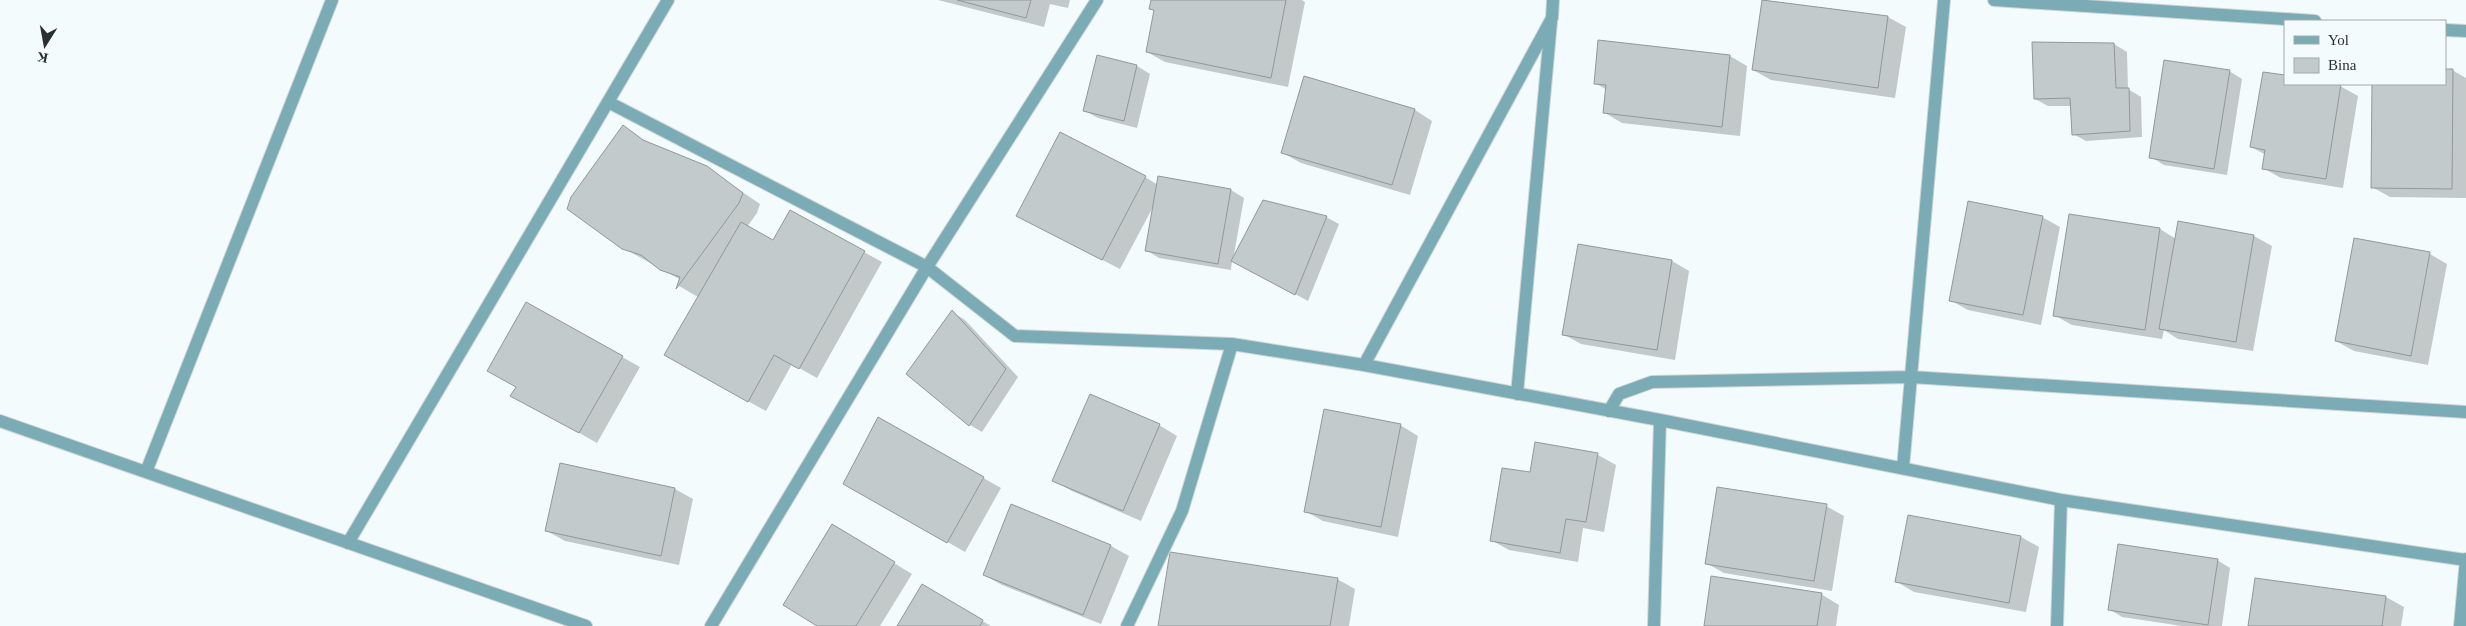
<svg xmlns="http://www.w3.org/2000/svg" width="2466" height="626" font-family="'Times New Roman',serif">
<rect width="100%" height="100%" fill="#f4fbfc"/>
<path fill="#0003" d="M938 0H1070L1068 8 1050 4 1044 27Z
M1152 0H1302L1305 2 1288 87 1165 62 1147 52 1155 11 1150 8Z
M1763 0 1888 17 1906 27 1895 98 1771 80 1753 70Z
M2033 43 2114 44 2127 52 2128 89 2141 97 2142 137 2086 141 2073 134 2071 106H2048L2035 99Z
M1730 56 1747 66 1740 136 1622 123 1605 113 1607 90 1595 83Z
M1098 57 1137 66 1150 74 1137 128 1098 118 1085 111Z
M2445 70H2452L2466 78V198L2390 197 2372 187 2373 84H2445Z
M2229 71 2242 79 2227 175 2164 165 2151 157Z
M2285 84 2340 86 2358 96 2343 188 2281 178 2263 168 2266 155 2251 147Z
M1415 110 1432 121 1410 195 1301 163 1283 153Z
M623 127 652 145 707 168 760 204 757 213 747 227 774 242 864 252 882 262 817 378 792 364 766 411 683 365 698 297 679 286 681 280 623 248Z
M1145 177 1158 185 1231 190 1244 198 1233 260 1326 217 1339 224 1308 301 1232 260 1231 270 1159 258 1146 250 1154 205 1120 269 1036 226Z
M2070 216 2160 229 2176 239 2179 223 2254 236 2272 246 2253 351 2178 339 2164 330 2162 339 2072 325 2054 315Z
M2042 217 2060 227 2041 325 1968 310 1950 300Z
M2355 239 2430 254 2447 264 2428 365 2354 351 2336 341Z
M1672 261 1689 271 1675 360 1581 344 1563 334Z
M526 303 640 367 597 443 530 405 517 387Z
M952 312 965 320 1018 377 982 432 970 425Z
M879 419 1001 488 965 552 845 483Z
M1159 425 1177 436 1141 521 1072 491 1054 481Z
M1400 425 1418 436 1398 537 1323 521 1305 511Z
M1536 444 1598 455 1616 465 1604 532 1583 528 1578 562 1509 550 1491 540 1531 474Z
M561 464 675 489 693 499 679 565 565 541 547 531Z
M1012 506 1111 546 1129 556 1101 624 1002 585 984 575Z
M1826 506 1844 516 1832 591 1724 573 1706 563Z
M850 536 912 574 880 626H820Z
M2021 537 2039 547 2026 612 1914 592 1897 582Z
M2217 560 2230 568 2222 626H2182L2122 617 2109 609Z
M1337 579 1355 589 1349 626H1160Z
M2256 579 2386 597 2404 607 2401 626H2249Z
M923 586 991 626H899Z
M1821 594 1839 605 1836 626H1705Z"/>
<path fill="#c3cacc" stroke="#919899" d="M957 0H1031L1026 18Z
M1151 0H1286L1271 78 1146 52 1154 10 1149 9Z
M1762 0 1888 16 1878 88 1752 70Z
M1598 40 1730 55 1722 127 1603 113 1606 85 1594 84Z
M2032 42 2114 43 2116 88H2129L2130 131 2072 135 2070 98 2034 99Z
M1097 55 1137 65 1124 121 1083 111Z
M2164 60 2230 70 2214 169 2149 158Z
M2445 69H2453L2452 189 2371 188 2372 84H2445Z
M2263 72 2285 75V84H2341L2326 179 2262 169 2265 150 2250 147Z
M1304 76 1415 109 1392 185 1281 153Z
M623 125 643 140 707 166 743 193 739 203 676 289 680 277 660 270 641 255 622 249 567 209 571 197Z
M1060 132 1146 176 1102 260 1016 216Z
M1158 176 1231 189 1218 264 1145 251Z
M1263 200 1327 216 1295 295 1231 261Z
M1968 201 2043 216 2023 315 1949 301Z
M790 210 865 251 799 369 774 355 748 402 664 355 741 222 773 240Z
M2069 214 2160 228 2145 330 2053 316Z
M2178 221 2254 235 2236 342 2159 329Z
M2354 238 2430 252 2411 356 2335 341Z
M1578 244 1672 260 1657 350 1562 335Z
M526 302 623 356 579 433 510 396 516 387 487 371Z
M952 310 1006 369 969 426 906 374Z
M1090 394 1160 424 1123 511 1052 481Z
M1324 409 1401 424 1381 527 1304 512Z
M878 417 984 477 947 543 843 484Z
M1535 442 1598 453 1586 522 1566 519 1560 553 1490 541 1502 468 1530 472Z
M560 463 675 488 661 556 545 531Z
M1717 487 1827 504 1814 581 1705 564Z
M1011 504 1111 545 1083 615 983 575Z
M1908 515 2021 536 2009 603 1895 582Z
M832 524 895 562 856 626H817L783 605Z
M2118 544 2218 559 2208 625 2108 610Z
M1170 552 1338 578 1330 626H1158Z
M1711 576 1822 593 1817 626H1704Z
M2255 578 2386 596 2382 626H2248Z
M922 584 983 620 980 626H897Z"/>
<g fill="none" stroke-linecap="round" stroke-linejoin="round">
<defs>
<path id="minor" d="M1994 0 2315 21
M2445 30 2466 31
M608 102 927 267 1015 336 1232 344 1364 365 1660 420 2061 500 2466 560
M1364 365 1552 18 1553 0
M1517 394 1551 22
M1609 411 1619 394 1652 382 1911 377 2466 412
M0 421 586 626
M1903 468 1944 0
M146 472 332 0
M348 543 668 0
M711 626 927 267 1097 0
M1127 626 1182 511 1232 344
M1654 626 1660 420
M2057 626 2061 500
M2460 626 2466 559"/>
</defs>
<use href="#minor" stroke="#d0d6d7" stroke-width="14"/>
<use href="#minor" stroke="#7bacb5" stroke-width="12"/>
</g>
<rect x="2284" y="20" width="162" height="65" fill="#f4fbfc" stroke="#a4a9aa"/>
<rect x="2294" y="36" width="25" height="8" fill="#7bacb5" stroke="#a4a9aa"/>
<text x="2328" y="45" font-size="15" fill="#2c2f2f">Yol</text>
<rect x="2294" y="58" width="25" height="15" fill="#c3cacc" stroke="#a4a9aa"/>
<text x="2328" y="70" font-size="15" fill="#2c2f2f">Bina</text>
<g transform="translate(45 45) rotate(191)" stroke="#f4fbfc" stroke-width="4" paint-order="stroke">
<path d="M0-4L9 19L0 12L-9 19Z" fill="#2c2f2f"/>
<text y="-8" font-size="14" font-weight="bold" text-anchor="middle" fill="#2c2f2f">K</text>
</g>
</svg>
